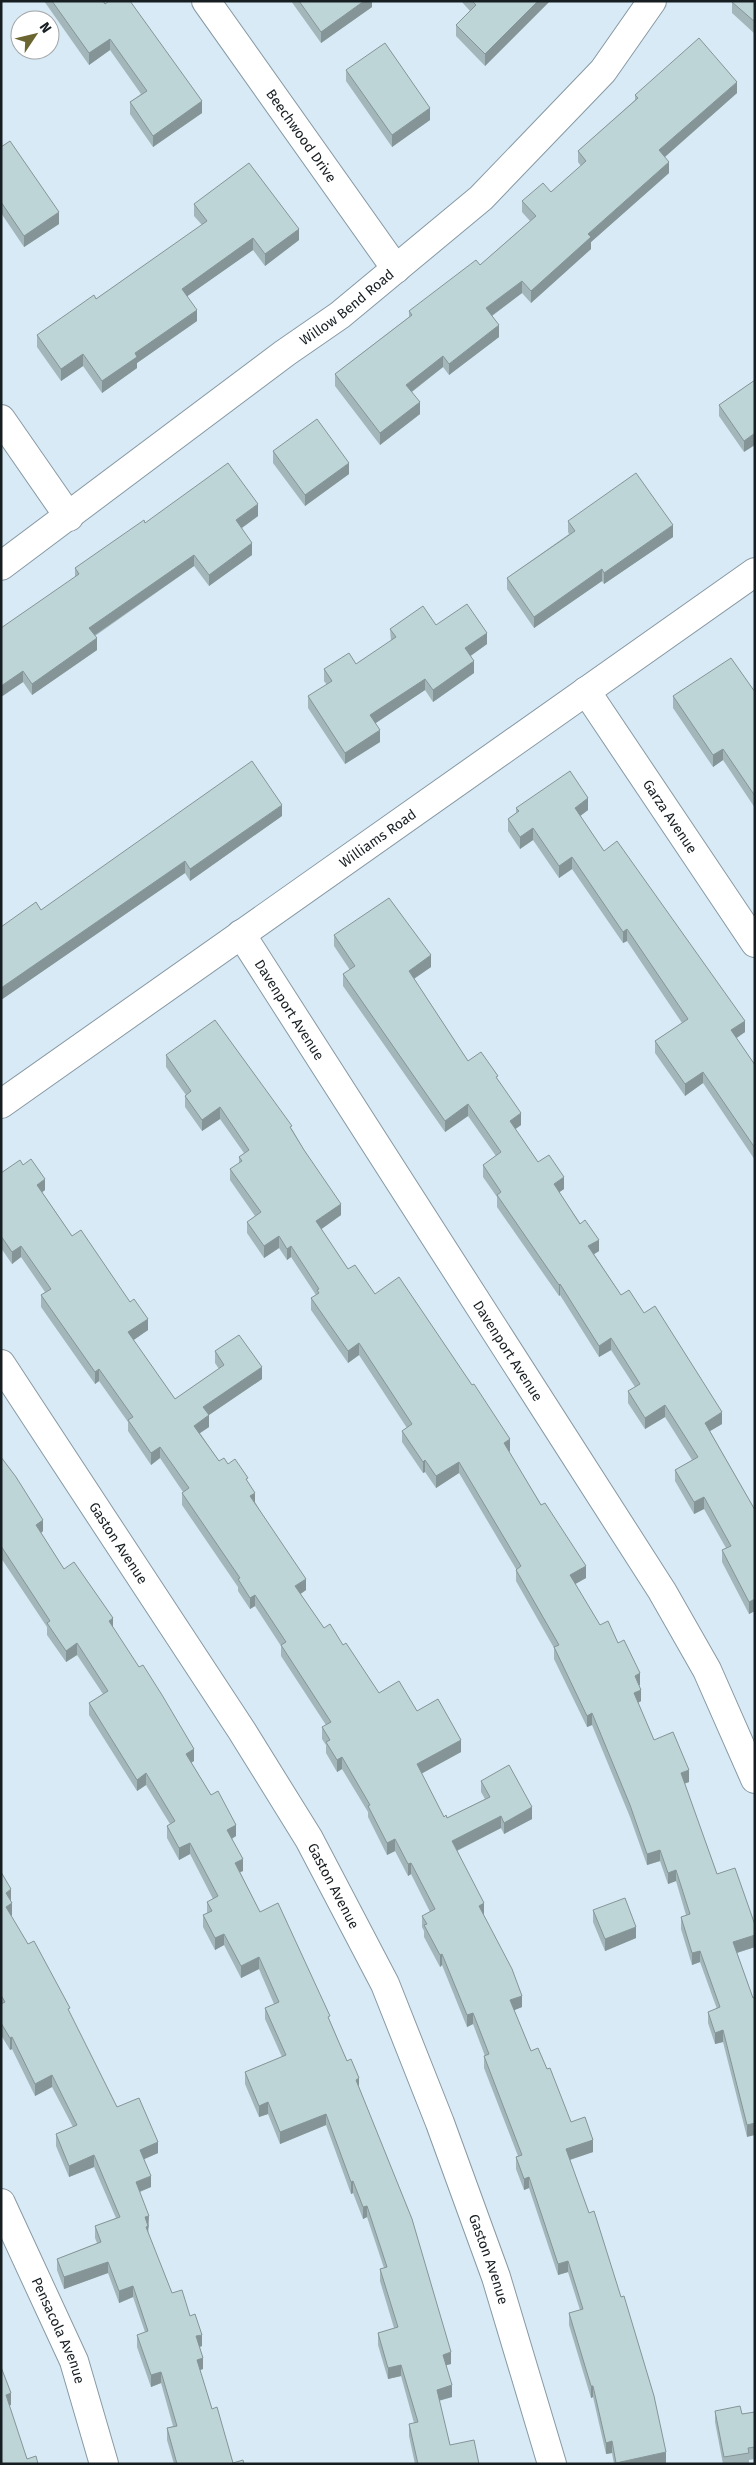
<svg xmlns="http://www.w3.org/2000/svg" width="756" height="2465" font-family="'Fira Sans',sans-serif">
<rect width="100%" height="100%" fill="#d7eaf5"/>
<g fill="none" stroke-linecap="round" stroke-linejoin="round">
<defs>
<g id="minor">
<path id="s1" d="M206 1 396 269"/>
<path d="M1 419 69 517"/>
<path id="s2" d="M1 566 285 353 340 315 481 198 603 71 652 1"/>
<path id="s3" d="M586 691 755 943"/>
<path id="s4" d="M241 934 662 1591 707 1670 755 1779"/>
<path id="s5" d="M1 1104 755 572"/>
<path id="s6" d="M1 1364 242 1731 309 1839 385 1984 440 2123 496 2277 552 2464"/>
<path id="s7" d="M1 2203 74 2361 104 2464"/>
</g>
</defs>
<use href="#minor" stroke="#8899a4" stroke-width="30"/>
<use href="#minor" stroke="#fff" stroke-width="28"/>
</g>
<path fill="#a3b7ba" d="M44 1H103L202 113 153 147 130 114V102L141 94 110 50 89 65Z
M291 1H372V7L321 43Z
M461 1H550L485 66 456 36V25L470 11Z
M755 1V34L732 13V2Z
M346 70 430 120 392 147 346 81Z
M737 93 665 157 669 173 591 242V249L531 303 522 293 492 316 499 337 449 375 443 367 412 392 420 414 380 445 335 386V374L409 317V311L480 265 530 221 522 212V201L551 192 581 166 578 162V151L635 100V95Z
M1 147 59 224 24 247 1 213Z
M194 204 299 240 265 266 253 250 187 296 197 321 137 363V368L102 393 83 366 61 381 37 347V335L96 299 202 225 194 216Z
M755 380 744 452 719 416V405Z
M273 451 349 474 305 506 273 463Z
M258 516 242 528 252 555 209 586 194 566 95 636 97 650 32 695 23 682 1 697 75 577V568L145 523Z
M568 521 673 537 604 584 602 581 534 628 507 589V578L569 534 568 532Z
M436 625 487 644 470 656 474 673 433 702 425 690 375 723 380 742 345 764 308 708V696L327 685 324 681V669L356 664 391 641 390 629Z
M755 692V808L723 760 713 767 673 708V696Z
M516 808 588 810 580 816 604 851 745 1032 736 1038 755 1065V1160L703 1083 685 1096 655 1053V1041L682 1023 627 941 623 943 572 869 559 878 533 840 520 849 508 831V819L516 813Z
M282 816 190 881 185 873 1 1000V927L41 910Z
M334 935 431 967 414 979 468 1061 498 1080 521 1125 515 1129 538 1162 564 1189 559 1192 599 1251 594 1254 621 1295 644 1313 722 1424 710 1431 755 1510V1611L749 1614 722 1562V1550L726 1548 704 1509 694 1514 675 1481V1470L692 1460 665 1417 645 1429 628 1403V1391L635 1387 611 1350 599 1357 560 1295 559 1296 497 1207V1197L483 1177V1165L496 1156 468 1116 445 1132 343 986V974L350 970 334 946Z
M166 1055 292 1129 341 1215 321 1229 348 1269 375 1294 510 1451 509 1452 586 1578 575 1584 600 1625 618 1643 640 1685H639L641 1701 638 1703 654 1740 689 1782 684 1783 717 1874 755 1947 737 1953 753 1998 747 2137 723 2042 715 2044 708 2023V2012L717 2009 700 1962 692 1965 681 1929V1917L686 1915 676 1881 668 1884 660 1861 647 1865 630 1817 592 1725 587 1727 554 1659V1648L516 1581V1569L459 1473 436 1488 425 1472 423 1473 402 1442V1431L407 1428 359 1355 348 1363 311 1310V1298L316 1295 291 1257 287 1260 279 1248 264 1258 247 1233V1222L255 1216 230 1180V1169L239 1163V1157L244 1153 220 1119 202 1131 185 1107V1096L186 1095 166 1067Z
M23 1165 45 1190 42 1192 72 1236 148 1330 133 1340 175 1399 219 1369 215 1363V1351L262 1379 209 1415V1427L200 1433 219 1461 228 1464 248 1482 255 1502 306 1590 300 1594 324 1628 343 1645 379 1693 417 1711 461 1752 421 1774 444 1817 447 1818 485 1799 481 1792V1781L532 1819 504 1834 501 1828 457 1851 522 2007 514 2010 531 2051 547 2069 571 2122 593 2152 570 2160 666 2464H614L612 2453 606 2454 593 2397 591 2398 569 2325V2313L580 2310 568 2272 558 2275 529 2188 524 2190 516 2169V2157L518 2156 484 2068V2056H485L473 2024 467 2027 442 1965 440 1967 424 1937V1931L422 1927V1916L430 1912 411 1874 408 1876 395 1851 387 1855 368 1817V1812L342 1769 337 1772 326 1753V1745L322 1739V1727L326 1725 281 1656V1646L255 1606 250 1609 238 1591V1587L182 1505V1493L183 1492 160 1458 151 1465 128 1431V1422L99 1381 95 1384 41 1307V1295L45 1292 21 1257 12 1264 1 1248V1173Z
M1 1457 43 1531 41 1533 64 1569 113 1628 194 1761 191 1762 236 1836 232 1839 243 1871 240 1872 260 1912 330 2021 347 2061 359 2087 451 2364 446 2365 452 2397 439 2401 450 2445 479 2464H415L409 2436V2424L414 2423 401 2376 388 2379 378 2345V2333L394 2328 380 2281V2269L384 2268 367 2217 363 2219 353 2193 351 2194 326 2125 280 2144 268 2114 259 2117 245 2084V2072L282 2057 265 2019V2008L274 2004 259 1969 241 1978 224 1945 215 1950 203 1927V1915L207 1913V1902L213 1899 190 1854 179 1860 167 1838V1826L170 1824 146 1785 137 1791 89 1715V1703L103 1694 77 1655 66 1662 47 1635V1627L1 1558Z
M1 1872 11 1901 12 1915 11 1916 70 2014 117 2107 158 2153 144 2159 151 2187 140 2192 149 2227 148 2228V2234L172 2293 202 2346 200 2347 203 2369 200 2370 212 2409 233 2463 244 2464H174L167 2440V2428L173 2426 161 2383 151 2387 137 2347V2335L145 2332 133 2297 119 2303 108 2273 64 2289 57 2270V2259L97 2243 95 2238V2226L116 2218 94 2167 69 2177 56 2146V2134L73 2127 52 2087 35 2096 12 2049 10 2050 1 2035Z
M593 1910 636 1938 605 1951 593 1922Z
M715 2411 742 2414 755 2412V2459L749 2460V2464H723L715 2422Z"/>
<path fill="#859597" d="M364 1H372V7L321 43V32Z
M538 1H550L485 66V54Z
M110 39V50L89 65V53Z
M737 82V93L659 162V150Z
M202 101V113L153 147V136Z
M430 108V120L392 147V135Z
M669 162V173L591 242V249L531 303V291L588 234Z
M59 212V224L24 247V236Z
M299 229V240L265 266V254Z
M253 238V250L182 300V289Z
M522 281V293L486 320V308Z
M197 310V321L137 363V368L102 393V381L135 353Z
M499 325V337L449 375V364Z
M83 354V366L61 381V369Z
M443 356V367L406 396V385Z
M420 402V414L380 445V433Z
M755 433V445L744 452V441Z
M349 463V474L305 506V495Z
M258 504V516L236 532V520Z
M673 525V537L604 584V573Z
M252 543V555L209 586V575Z
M194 555V566L89 639V628Z
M602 569V581L534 628V617Z
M487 633V644L465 660V648Z
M97 638V650L32 695V684Z
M474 661V673L433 702V690Z
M23 671V682L1 697V686Z
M425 679V690L370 727V715Z
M380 730V742L345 764V753Z
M723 749V760L713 767V755Z
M588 798V810L575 820V808Z
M282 805V816L190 881V869Z
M533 828V840L520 849V837Z
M572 857V869L559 878V866Z
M185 861V873L1 1000V988Z
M627 929V941L623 943V932Z
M431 955V967L409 982V971Z
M745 1021V1032L731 1042V1030Z
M703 1072V1083L685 1096V1084Z
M468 1104V1116L445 1132V1121Z
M220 1107V1119L202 1131V1120Z
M521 1113V1125L510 1133V1121Z
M564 1177V1189L554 1196V1184Z
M45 1179V1190L37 1196V1185Z
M341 1204V1215L316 1233V1221Z
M279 1236V1248L264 1258V1246Z
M599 1240V1251L588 1258V1246Z
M21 1246V1257L12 1264V1252Z
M291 1246V1257L287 1260V1249Z
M560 1284V1295L559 1296V1285Z
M148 1319V1330L128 1344V1332Z
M611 1338V1350L599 1357V1346Z
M359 1343V1355L348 1363V1351Z
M262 1367V1379L203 1419V1407Z
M99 1369V1381L95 1384V1372Z
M665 1405V1417L645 1429V1418Z
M722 1412V1424L705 1434V1423Z
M209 1415V1427L194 1437V1426Z
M510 1439V1451L504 1455V1443Z
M160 1447V1458L151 1465V1453Z
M425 1460V1472L423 1473V1462Z
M459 1462V1473L436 1488V1476Z
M255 1493V1504L250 1496Z
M704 1497V1509L694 1514V1502Z
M43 1520V1531L36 1537V1525Z
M586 1566V1578L570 1587V1575Z
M306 1579V1590L295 1598V1586Z
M255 1595V1606L250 1609V1598Z
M755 1599V1611L749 1614V1602Z
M113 1618V1630L109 1621Z
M77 1643V1655L66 1662V1651Z
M640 1673V1685L635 1687V1676Z
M641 1690V1701L634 1705V1693Z
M592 1713V1725L587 1727V1716Z
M461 1740V1752L417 1776V1764Z
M194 1749V1761L186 1766V1754Z
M342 1757V1769L337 1772V1760Z
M689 1770V1782L681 1785V1773Z
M146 1773V1785L137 1791V1780Z
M532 1807V1819L504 1834V1823Z
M501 1816V1828L452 1853V1841Z
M236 1825V1836L227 1841V1830Z
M395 1839V1851L387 1855V1843Z
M190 1843V1854L179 1860V1848Z
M660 1850V1861L647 1865V1854Z
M243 1859V1871L235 1874V1863Z
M411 1863V1874L408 1876V1864Z
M676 1870V1881L668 1884V1873Z
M11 1889V1901L6 1904V1893Z
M12 1903V1915L6 1919V1907Z
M484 1903V1915L479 1918V1906Z
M636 1927V1938L605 1951V1939Z
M224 1934V1945L215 1950V1938Z
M755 1935V1947L733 1954V1942Z
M700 1951V1962L692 1965V1953Z
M442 1954V1965L440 1967V1955Z
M259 1957V1969L241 1978V1966Z
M522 1996V2007L510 2012V2000Z
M473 2013V2024L467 2027V2015Z
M723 2030V2042L715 2044V2033Z
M12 2037V2049L10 2050V2038Z
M52 2075V2087L35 2096V2084Z
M359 2078V2090L356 2080Z
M268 2102V2114L259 2117V2106Z
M326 2114V2125L280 2144V2132Z
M755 2123V2135L747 2137V2125Z
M593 2140V2152L566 2161V2149Z
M158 2142V2153L140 2161V2150Z
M94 2155V2167L69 2177V2166Z
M151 2176V2187L136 2193V2182Z
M529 2177V2188L524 2190V2179Z
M353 2181V2193L351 2194V2182Z
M367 2206V2217L363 2219V2207Z
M149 2216 148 2237 146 2238 145 2217Z
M568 2261V2272L558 2275V2264Z
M108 2262V2273L64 2289V2277Z
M133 2286V2297L119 2303V2291Z
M202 2335V2346L196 2348V2336Z
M451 2352V2364L443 2366V2355Z
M203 2358V2369L197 2371V2360Z
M401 2365V2376L388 2379V2368Z
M161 2372V2383L151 2387V2375Z
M452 2385V2397L437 2401V2390Z
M591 2386H593V2397L591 2398Z
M11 2393V2405L6 2407V2395Z
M612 2441V2453L606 2454V2443Z
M666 2452V2464H616V2463Z"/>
<path fill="#bed5d8" stroke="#859597" d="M52 1H103L105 4 109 1H130L202 101 153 136 130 102 147 91 110 39 89 53Z
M299 1H364L321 32Z
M472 1H538L485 54 456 25 476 5Z
M755 1V22L732 2V1Z
M699 38 737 82 659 150 669 162 588 234 591 237 531 291 522 281 486 308 499 325 449 364 443 356 406 385 420 402 380 433 335 374 412 315 409 311 476 260 480 265 536 216 522 201 543 183 551 192 586 161 578 151 638 98 635 95Z
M385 43 430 108 392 135 346 70Z
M10 141 59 212 24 236 1 202V147Z
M249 163 299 229 265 254 253 238 182 289 197 310 135 353 137 357 102 381 83 354 61 369 37 335 94 295 96 299 207 221 194 204Z
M755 380V433L744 441 719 405Z
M317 419 349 463 305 495 273 451Z
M228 463 258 504 236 520 252 543 209 575 194 555 89 628 97 638 32 684 23 671 1 686V628L79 574 75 568 144 520 145 523Z
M636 473 673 525 604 573 602 569 534 617 507 578 575 531 568 521Z
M467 604 487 633 465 648 474 661 433 690 425 679 370 715 380 730 345 753 308 696 332 681 324 669 349 653 356 664 396 637 390 629 423 606 436 625Z
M731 658 755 692V796L723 749 713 755 673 696Z
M252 761 282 805 190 869 185 861 1 988V927L36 902 41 910Z
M570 771 588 798 575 808 604 851 617 841 745 1021 731 1030 755 1065V1148L703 1072 685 1084 655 1041 688 1019 627 929 623 932 572 857 559 866 533 828 520 837 508 819 519 811 516 808Z
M389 898 431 955 409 971 468 1061 481 1052 498 1076 496 1077 521 1113 510 1121 538 1162 549 1155 564 1177 554 1184 580 1224 585 1220 599 1240 588 1246 621 1295 629 1290 644 1313 655 1306 722 1412 705 1423 755 1510V1599L749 1602 722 1550 731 1546 704 1497 694 1502 675 1470 698 1457 665 1405 645 1418 628 1391 640 1384 611 1338 599 1346 560 1284 559 1285 497 1195 501 1192 483 1165 501 1152 468 1104 445 1121 343 974 355 966 334 935Z
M215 1020 292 1126 290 1127 304 1150 341 1204 316 1221 348 1269 355 1265 375 1294 399 1277 472 1385 474 1384 510 1439 504 1443 541 1505 545 1503 586 1566 570 1575 600 1625 608 1621 618 1643 624 1640 640 1673 635 1676 641 1690 634 1693 654 1740 673 1732 689 1770 681 1773 717 1874 735 1868 755 1925V1935L733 1942 753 1998 755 1997V2123L747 2125 723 2030 715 2033 708 2012 720 2007 700 1951 692 1953 681 1917 690 1914 676 1870 668 1873 660 1850 647 1854 630 1805 592 1713 587 1716 554 1647 559 1645 516 1570 521 1566 459 1462 436 1476 425 1460 423 1462 402 1431 412 1424 359 1343 348 1351 311 1298 319 1293 317 1290 319 1289 291 1246 287 1249 279 1236 264 1246 247 1222 261 1212 230 1169 242 1161 239 1157 249 1150 220 1107 202 1120 185 1096 191 1091 166 1055Z
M31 1159 45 1179 37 1185 72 1236 81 1230 130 1302 134 1299 148 1319 128 1332 175 1399 224 1365 215 1351 239 1335 262 1367 203 1407 209 1415 194 1426 219 1461 224 1458 228 1464 235 1459 248 1478 246 1479 255 1493 250 1496 306 1579 295 1586 324 1628 330 1624 343 1645 346 1643 379 1693 399 1681 417 1711 438 1699 461 1740 417 1764 444 1817 446 1815 447 1818 490 1797 481 1781 509 1765 532 1807 504 1823 501 1816 452 1841 484 1903 479 1906 512 1969 522 1996 510 2000 531 2051 538 2048 547 2069 550 2068 571 2122 585 2117 593 2140 566 2149 589 2213 594 2211 621 2297 624 2296 654 2396 666 2452 616 2463 612 2441 606 2443 593 2386H591L569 2313 583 2309 568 2261 558 2264 529 2177 524 2179 516 2157 522 2155 484 2056 489 2054 473 2013 467 2015 442 1954 440 1955 424 1925 427 1924 422 1916 435 1909 411 1863 408 1864 395 1839 387 1843 368 1806 370 1805 342 1757 337 1760 326 1742 330 1740 322 1727 331 1722 281 1645 286 1642 255 1595 250 1598 238 1579 240 1578 182 1493 189 1488 160 1447 151 1453 128 1420 133 1417 99 1369 95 1372 41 1295 51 1289 21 1246 12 1252 1 1236V1173L20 1160 23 1165Z
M1 1457 16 1477 43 1520 36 1525 64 1569 74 1562 113 1618 109 1621 139 1667 143 1665 162 1695 194 1749 186 1754 211 1795 218 1791 236 1825 227 1830 243 1859 235 1863 260 1912 278 1903 330 2016 328 2017 347 2061 351 2059 359 2078 356 2080 412 2219 451 2352 443 2355 452 2385 437 2390 450 2445 474 2440 479 2464H418L409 2424 418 2422 401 2365 388 2368 378 2333 398 2327 380 2269 387 2267 367 2206 363 2207 353 2181 351 2182 326 2114 280 2132 268 2102 259 2106 245 2072 286 2055 265 2008 279 2002 259 1957 241 1966 224 1934 215 1938 203 1915 212 1911 207 1902 218 1896 190 1843 179 1848 167 1826 175 1821 146 1773 137 1780 89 1703 108 1691 77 1643 66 1651 47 1623 50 1621 1 1546Z
M1 1872 11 1889 6 1893 12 1903 6 1907 28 1944 34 1941 70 2008 68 2009 117 2107 139 2098 158 2142 140 2150 151 2176 136 2182 149 2216 145 2217 148 2226 146 2227 172 2293 182 2290 190 2316 195 2314 202 2335 196 2336 203 2358 197 2360 212 2409 217 2407 233 2463 243 2460 244 2464H177L167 2428 177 2426 161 2372 151 2375 137 2335 148 2331 133 2286 119 2291 108 2262 64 2277 57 2259 101 2242 95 2226 120 2217 94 2155 69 2166 56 2134 77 2125 52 2075 35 2084 12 2037 10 2038 1 2023V2004L5 2002 1 1995Z
M625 1898 636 1927 605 1939 593 1910Z
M1 2367 11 2393 6 2395 27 2459 36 2456 38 2464H1Z
M740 2406 742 2414 755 2412V2447L748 2448 749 2453 724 2457 715 2411Z"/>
<g text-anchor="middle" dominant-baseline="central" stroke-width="4" stroke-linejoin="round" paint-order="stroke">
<g font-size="14" fill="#171e22" stroke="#fff">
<text stroke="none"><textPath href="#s1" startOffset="165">Beechwood Drive</textPath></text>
<text stroke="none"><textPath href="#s2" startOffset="432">Willow Bend Road</textPath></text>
<text stroke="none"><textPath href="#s3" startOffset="151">Garza Avenue</textPath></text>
<text stroke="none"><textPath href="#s5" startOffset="461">Williams Road</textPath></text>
<text stroke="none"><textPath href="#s4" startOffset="90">Davenport Avenue</textPath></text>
<text stroke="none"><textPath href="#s4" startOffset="495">Davenport Avenue</textPath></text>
<text stroke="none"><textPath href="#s6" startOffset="214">Gaston Avenue</textPath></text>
<text stroke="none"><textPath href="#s6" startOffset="619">Gaston Avenue</textPath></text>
<text stroke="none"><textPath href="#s6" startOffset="1024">Gaston Avenue</textPath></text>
<text stroke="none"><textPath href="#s7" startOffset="140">Pensacola Avenue</textPath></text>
</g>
</g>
<rect width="756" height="2465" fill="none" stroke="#171e22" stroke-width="5"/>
<g transform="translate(35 35) rotate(55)"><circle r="24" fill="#ffffff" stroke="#a2a5a7"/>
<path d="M0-4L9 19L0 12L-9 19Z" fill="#6b6531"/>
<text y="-8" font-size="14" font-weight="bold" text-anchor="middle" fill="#171e22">N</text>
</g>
</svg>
